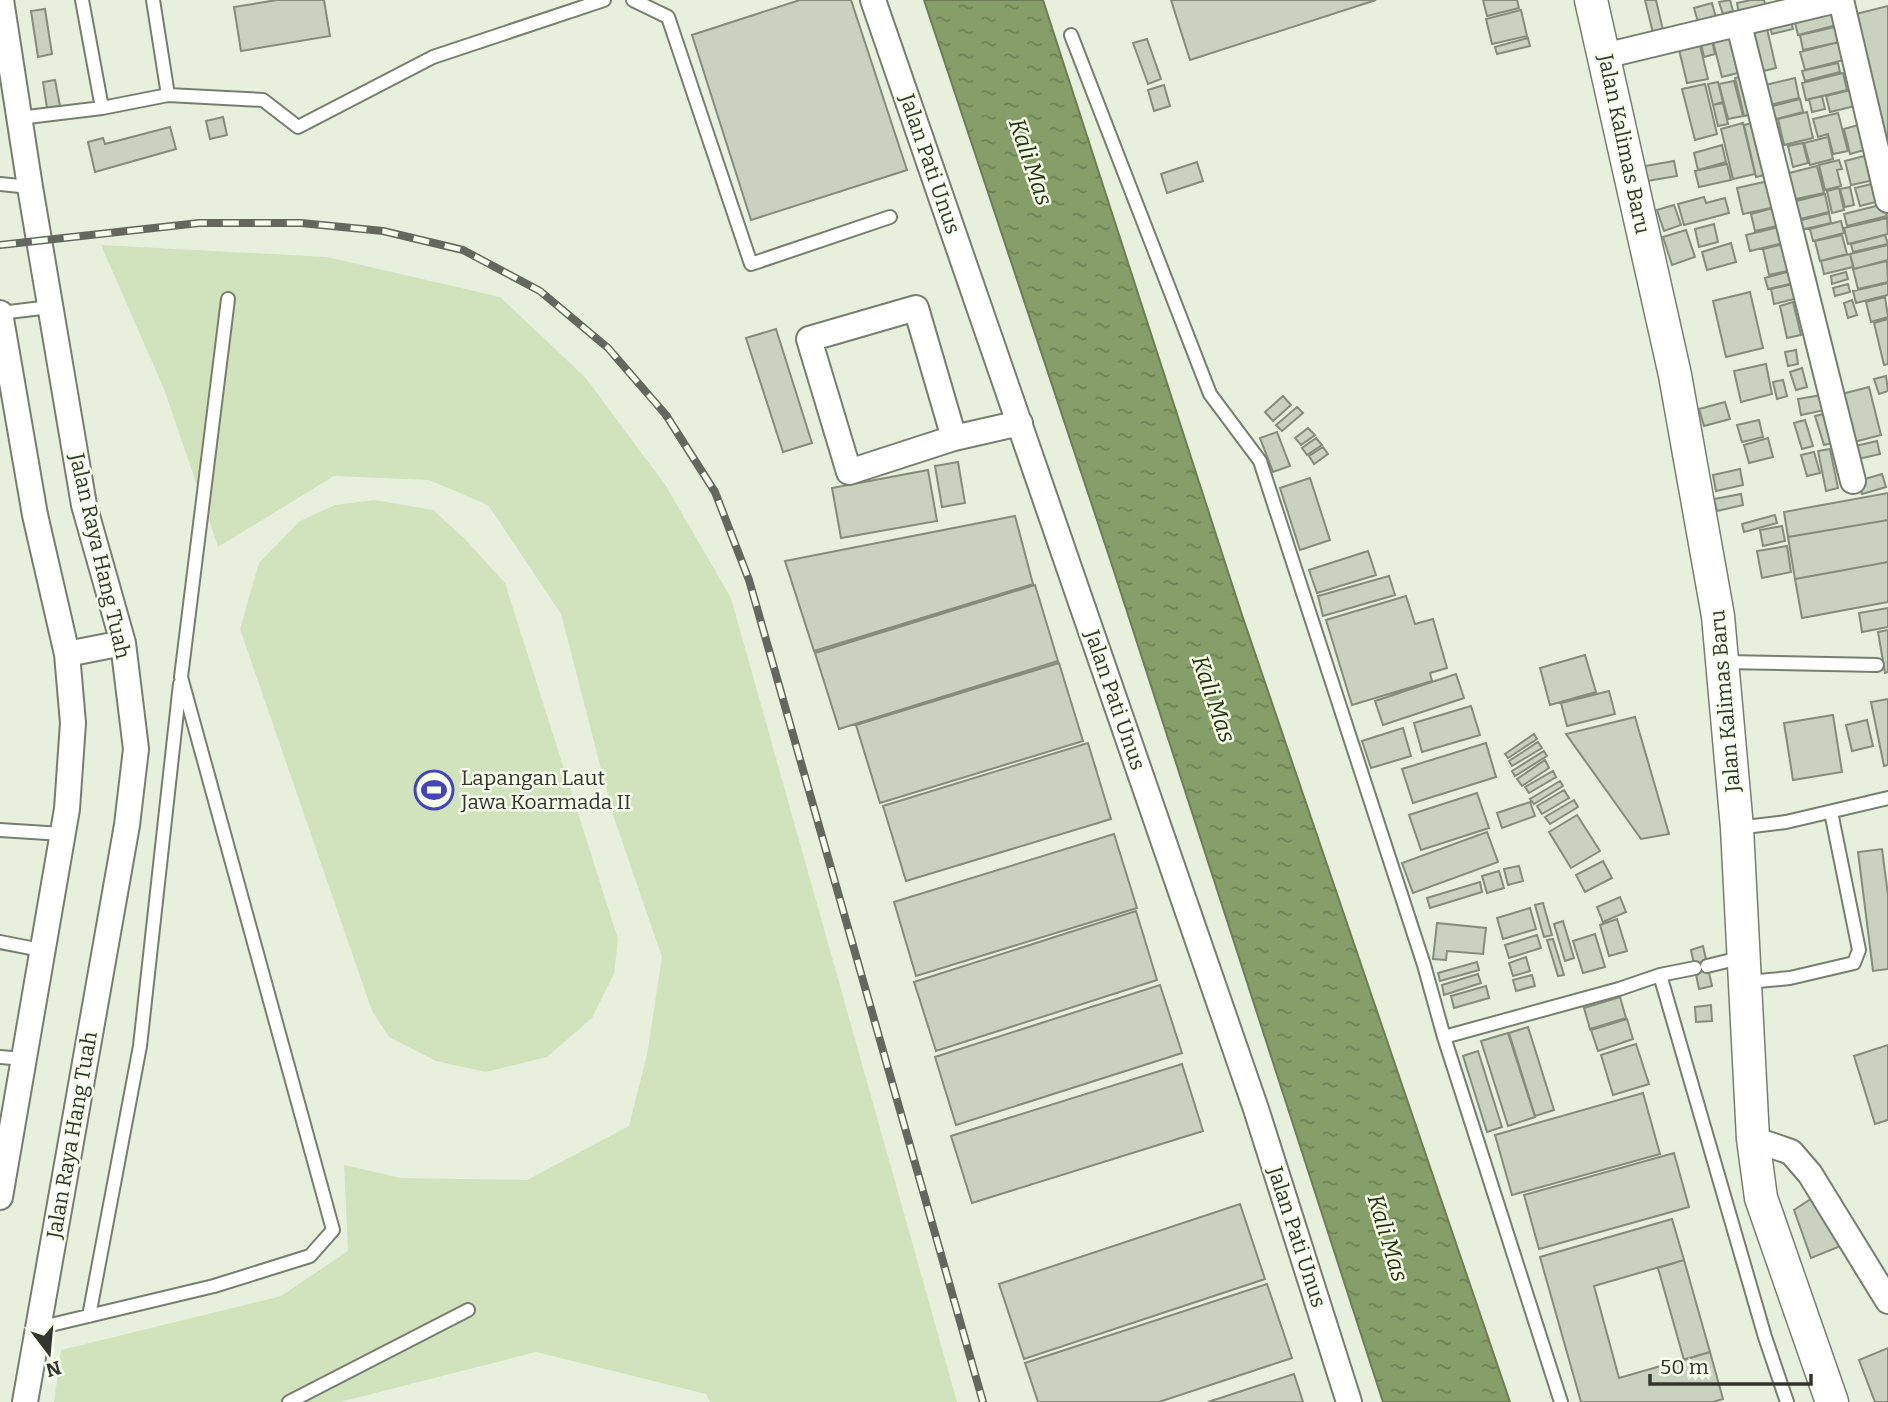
<svg xmlns="http://www.w3.org/2000/svg" width="1888" height="1402" font-family="Bitter,serif">
<defs>
<pattern id="water-ripples" width="26" height="14" patternUnits="userSpaceOnUse" patternTransform="scale(1.75)"><rect width="26" height="14" fill="#869e68"/><path d="M2 4q2-2 4 0t4 0M15 11q2-2 4 0t4 0" fill="none" stroke="#6e8256"/></pattern>
</defs>
<rect width="100%" height="100%" fill="#e7f0dd"/>
<path fill="#d1e3bd" d="M101 245 327 257 500 297 585 377 666 486 731 598 957 1402H710L706 1394 536 1352 340 1402H54L61 1350 281 1296 348 1251 344 1165 401 1178 527 1180 629 1126 647 1055 662 957 613 815 561 614 488 505 429 480 334 476 218 547 164 389Z
M374 500 433 510 464 538 505 583 618 939 614 974 592 1018 547 1057 486 1072 436 1061 389 1037 372 1011 240 629 259 563 300 521 335 505Z"/>
<path fill="url(#water-ripples)" stroke="#6d7e57" stroke-width="2" d="M924 0H1043L1242 615 1510 1402H1383L1110 559Z"/>
<path fill="#c9d2bf" stroke="#848c7b" stroke-width="2" d="M277 0H324L330 36 241 51 234 7Z
M800 0H851L907 170 751 220 692 35Z
M1171 0H1376L1190 60Z
M1483 0H1517L1519 8 1487 16Z
M1645 0H1656L1663 30 1653 33Z
M1730 0 1733 11 1723 14 1719 2Z
M1751 0H1764L1766 8 1739 13 1737 3Z
M1712 3 1716 18 1698 22 1694 8Z
M1836 4 1841 24 1798 35 1793 15Z
M1888 6V145L1856 14Z
M45 9 52 54 38 57 31 11Z
M1521 10 1527 36 1492 44 1486 19Z
M1789 13 1793 29 1772 34 1768 19Z
M1765 20 1776 68 1755 73 1744 26Z
M1835 27 1839 42 1803 50 1800 35Z
M1727 30 1738 73 1722 77 1711 34Z
M1710 32 1715 54 1704 57 1699 35Z
M1698 37 1708 79 1687 83 1677 41Z
M1528 38 1530 46 1497 54 1495 47Z
M1147 39 1161 79 1148 84 1133 43Z
M1839 42 1844 60 1805 70 1800 52Z
M1838 63 1840 72 1805 81 1802 71Z
M1843 73 1847 90 1806 100 1802 83Z
M1749 75 1758 113 1744 116 1735 78Z
M1795 78 1799 98 1761 107 1757 87Z
M55 80 60 106 47 108 43 82Z
M1734 81 1743 116 1728 119 1719 84Z
M1718 82 1723 102 1713 105 1708 84Z
M1705 84 1717 134 1695 140 1682 89Z
M1164 85 1170 106 1154 111 1148 90Z
M1851 90 1855 106 1830 112 1826 96Z
M1822 96 1825 109 1812 112 1809 99Z
M1800 99 1803 112 1768 121 1765 108Z
M1723 103 1728 124 1718 126 1713 105Z
M1807 112 1813 138 1784 145 1778 119Z
M1838 113 1848 151 1833 154 1828 134 1818 137 1813 119Z
M223 117 227 135 210 139 206 121Z
M1760 121 1773 173 1756 177 1744 125Z
M1743 123 1755 174 1733 179 1721 129Z
M1862 124 1868 149 1850 154 1844 129Z
M170 127 176 149 95 172 88 142 103 138 105 144Z
M1828 137 1833 159 1810 165 1804 143Z
M1803 143 1808 163 1793 167 1788 146Z
M1722 145 1726 162 1698 170 1694 153Z
M1868 155 1874 180 1851 185 1845 161Z
M1839 160 1842 169 1837 170 1841 186 1825 190 1819 165Z
M1674 161 1677 176 1647 181 1645 166Z
M1197 162 1203 181 1167 193 1161 174Z
M1727 164 1731 180 1699 187 1695 171Z
M1817 166 1824 193 1791 200 1785 174Z
M1773 180 1780 206 1743 214 1737 188Z
M1880 182 1884 200 1860 206 1855 188Z
M1850 187 1854 205 1845 207 1840 189Z
M1839 188 1844 210 1832 213 1827 191Z
M1825 194 1829 212 1788 222 1784 204Z
M1704 197 1706 203 1725 198 1729 213 1684 225 1678 204Z
M1884 204 1887 216 1847 226 1844 214Z
M1674 205 1681 225 1664 231 1657 210Z
M1781 206 1785 224 1755 231 1751 214Z
M1829 213 1831 223 1796 231 1794 222Z
M1887 218 1888 234 1848 244 1844 228Z
M1841 221 1844 233 1813 241 1810 229Z
M1714 224 1718 242 1699 247 1695 229Z
M1783 226 1787 242 1750 251 1746 235Z
M1686 230 1695 257 1672 265 1663 237Z
M1842 235 1847 254 1820 261 1815 241Z
M1885 235 1888 244 1853 252 1851 244Z
M1731 243 1736 262 1707 270 1702 252Z
M1789 243 1795 269 1769 275 1763 249Z
M1888 245V260L1854 269 1850 254Z
M1850 254 1853 267 1824 274 1821 261Z
M1887 261 1888 282 1858 289 1853 269Z
M1795 270 1798 282 1768 289 1765 278Z
M1846 272 1848 279 1832 284 1831 276Z
M1798 283 1802 297 1774 304 1771 289Z
M1888 283V295L1856 303 1853 291Z
M1848 284 1850 292 1835 296 1833 288Z
M1750 292 1763 348 1726 357 1713 301Z
M1885 297 1888 317 1871 322 1866 302Z
M1852 300 1857 315 1848 318 1844 303Z
M1793 302 1801 335 1787 338 1780 306Z
M1888 319V364L1884 365 1874 323Z
M776 329 812 443 783 452 746 338Z
M1796 350 1798 364 1788 366 1785 352Z
M1766 364 1772 394 1741 402 1734 371Z
M1802 368 1807 387 1796 390 1790 372Z
M1886 376 1888 391 1879 394 1874 379Z
M1783 380 1787 396 1777 399 1773 382Z
M1869 387 1881 435 1850 443 1838 395Z
M1822 395 1825 410 1801 415 1798 399Z
M1283 396 1291 405 1273 421 1265 412Z
M1725 402 1730 419 1704 426 1699 409Z
M1297 407 1303 413 1282 431 1276 425Z
M1828 413 1836 442 1824 445 1815 416Z
M1759 420 1763 437 1742 442 1737 425Z
M1805 420 1813 446 1802 449 1794 423Z
M1308 428 1315 435 1301 445 1295 438Z
M1277 432 1290 466 1273 472 1260 438Z
M1316 438 1322 445 1307 455 1302 448Z
M1768 438 1773 457 1749 463 1744 445Z
M1877 441 1880 454 1854 460 1851 447Z
M1323 447 1328 454 1314 464 1309 456Z
M1830 449 1838 488 1826 491 1818 451Z
M1814 452 1820 473 1807 476 1801 455Z
M958 462 965 503 942 507 935 466Z
M1740 469 1743 485 1716 491 1713 475Z
M928 470 937 521 841 538 832 488Z
M1882 474 1886 487 1862 494 1858 481Z
M1310 478 1330 540 1300 550 1280 488Z
M1888 493V520L1788 537 1784 512Z
M1741 494 1743 505 1717 511 1714 499Z
M1775 515 1777 523 1744 532 1742 524Z
M1015 516 1033 584 814 651 785 561Z
M1888 520V562L1795 579 1788 537Z
M1782 526 1785 541 1763 546 1760 530Z
M1787 546 1791 572 1762 578 1757 551Z
M1368 551 1376 575 1317 593 1309 570Z
M1888 562V602L1802 618 1795 579Z
M1389 576 1395 595 1323 616 1318 596Z
M1035 585 1058 661 839 729 815 653Z
M1406 596 1415 624 1433 619 1447 668 1430 673 1432 681 1352 705 1326 620Z
M1888 608V627L1862 632 1859 613Z
M1888 630V672L1885 673 1878 632Z
M1585 655 1596 692 1550 705 1540 668Z
M1059 663 1083 741 880 803 856 725Z
M1456 674 1464 698 1383 725 1375 701Z
M1609 691 1615 714 1567 726 1561 703Z
M1888 699V765L1884 766 1871 702Z
M1471 706 1480 735 1422 752 1414 723Z
M1833 715 1842 772 1793 780 1784 723Z
M1635 717 1669 834 1641 839 1566 734Z
M1867 720 1873 746 1852 751 1846 725Z
M1403 728 1411 756 1371 768 1362 741Z
M1534 734 1537 739 1508 758 1505 754Z
M1538 742 1542 748 1512 766 1509 761Z
M1088 743 1111 819 906 881 883 806Z
M1486 743 1496 777 1413 803 1402 769Z
M1544 751 1547 756 1515 776 1512 771Z
M1545 760 1549 768 1522 786 1517 779Z
M1553 771 1556 777 1529 793 1525 787Z
M1560 781 1563 786 1534 804 1530 799Z
M1564 790 1569 798 1542 814 1537 806Z
M1477 793 1489 828 1421 850 1409 815Z
M1574 800 1578 807 1550 824 1545 817Z
M1530 802 1535 816 1502 828 1497 813Z
M1577 815 1600 851 1571 868 1549 832Z
M1487 832 1498 862 1413 893 1402 863Z
M1114 834 1137 908 916 976 894 902Z
M1882 849 1888 895V969L1873 971 1858 852Z
M1603 861 1612 878 1585 892 1576 875Z
M1519 866 1523 881 1508 885 1504 869Z
M1499 871 1504 888 1487 893 1482 876Z
M1480 882 1482 892 1430 908 1427 898Z
M1620 897 1626 912 1603 922 1597 907Z
M1543 903 1552 935 1544 937 1535 905Z
M1530 908 1536 929 1503 939 1497 918Z
M1136 911 1157 980 936 1051 914 982Z
M1617 919 1627 951 1609 956 1600 925Z
M1563 921 1574 958 1565 961 1554 924Z
M1437 923 1486 928 1483 954 1447 951 1446 960 1433 959Z
M1595 934 1605 967 1583 973 1573 941Z
M1537 935 1541 948 1509 958 1505 945Z
M1553 939 1564 975 1558 976 1547 940Z
M1703 946 1712 986 1699 989 1691 950Z
M1526 957 1530 971 1513 976 1509 963Z
M1477 962 1479 970 1440 981 1438 973Z
M1478 974 1481 983 1444 995 1442 985Z
M1532 975 1535 986 1516 991 1513 980Z
M1160 985 1182 1053 956 1125 935 1057Z
M1486 986 1489 998 1454 1008 1451 996Z
M1620 997 1626 1018 1590 1029 1584 1008Z
M1711 1005 1712 1021 1696 1022 1695 1007Z
M1627 1019 1633 1039 1598 1051 1591 1030Z
M1528 1027 1554 1110 1535 1116 1509 1033Z
M1508 1033 1535 1117 1508 1126 1481 1041Z
M1636 1044 1649 1084 1613 1095 1601 1055Z
M1888 1045V1120L1875 1124 1854 1056Z
M1478 1051 1502 1127 1487 1132 1463 1056Z
M1182 1064 1203 1131 972 1203 951 1136Z
M1643 1093 1660 1154 1512 1195 1495 1135Z
M1674 1153 1689 1207 1539 1249 1524 1195Z
M1814 1197 1843 1245 1811 1258 1794 1210Z
M1240 1204 1265 1279 1024 1359 999 1284Z
M1672 1219 1684 1260 1594 1286 1619 1378 1710 1352 1723 1399 1713 1402H1581L1540 1257Z
M1684 1260 1710 1352 1684 1360 1658 1268Z
M1267 1284 1292 1358 1159 1402H1038L1025 1363Z
M1888 1348V1402H1875L1859 1360Z
M1294 1374 1303 1402H1208Z"/>
<g fill="none" stroke-linecap="round" stroke-linejoin="round">
<defs>
<path id="service" d="M82 0 102 108
M153 0 168 95
M633 0 668 17 751 264 890 217
M1071 35 1210 394 1260 461 1424 965 1444 1037 1561 1402
M19 118 102 108 168 95 263 100 298 127 433 57 604 0
M0 184 30 187
M0 313 50 307
M1723 662 1877 665
M1737 828 1786 822 1888 798
M0 830 62 834
M0 942 41 950
M1707 966 1744 957
M1660 975 1765 1337 1787 1402
M1747 982 1790 978 1854 963 1859 950 1831 812
M1444 1037 1619 989 1660 975 1695 968
M0 1057 24 1059
M89 1316 140 1046 180 684
M38 1328 214 1286 310 1256 333 1230 181 677 228 299
M289 1402 468 1310"/>
<path id="minor" d="M1 0 30 187 84 505 123 643 136 749 127 825 25 1402
M873 0 1256 1109 1349 1402
M1841 0 1888 200
M1739 25 1853 481
M1604 56 1837 0
M0 313 35 515 67 654 73 723 67 809 0 1197
M954 438 916 308 809 339 849 472 954 438 1020 423
M67 654 123 643
M1753 1139 1791 1152 1810 1174 1888 1301"/>
<path id="tertiary" d="M1591 0 1675 375 1718 616 1737 828 1753 1139 1761 1198 1832 1402"/>
</defs>
<use href="#service" stroke="#777e6e" stroke-width="16"/>
<use href="#minor" stroke="#777e6e" stroke-width="28"/>
<use href="#tertiary" stroke="#777e6e" stroke-width="35"/>
<use href="#service" stroke="#fff" stroke-width="12"/>
<use href="#minor" stroke="#fff" stroke-width="24"/>
<use href="#tertiary" stroke="#fff" stroke-width="32"/>
<defs>
<path id="rail" d="M0 245 199 223H301L383 231 463 250 540 291 608 348 666 415 715 492 749 580 983 1402"/>
</defs>
<use href="#rail" stroke="#63675d" stroke-width="8"/>
<use href="#rail" stroke="#f5feeb" stroke-width="5" stroke-dasharray="16" stroke-linecap="butt"/>
</g>
<defs>
<symbol id="stadium-ring" viewBox="-11 -11 22 22"><circle r="9.5" fill="#f5feeb" stroke="#4543b9" stroke-width="1.5"/><path d="M0-5a6.5 5 0 1 0 0 10a6.5 5 0 1 0 0-10ZM-3.5-1.8h7v3.6h-7Z" fill="#4543b9"/></symbol>
</defs>
<g fill-rule="evenodd">
<use href="#stadium-ring" x="412" y="768" width="44" height="44"/>
</g>
<g text-anchor="middle" dominant-baseline="central" stroke-width="5" stroke-linejoin="round" paint-order="stroke">
<g font-size="21" fill="#32352e" stroke="#f5feeb">
<text transform="translate(1624 144) rotate(78)">Jalan Kalimas Baru</text>
<text transform="translate(930 164) rotate(71)">Jalan Pati Unus</text>
<text transform="translate(100 556) rotate(77)">Jalan Raya Hang Tuah</text>
<text transform="translate(1115 700) rotate(71)">Jalan Pati Unus</text>
<text transform="translate(1725 701) rotate(-95)">Jalan Kalimas Baru</text>
<text transform="translate(72 1135) rotate(-80)">Jalan Raya Hang Tuah</text>
<text transform="translate(1297 1237) rotate(72)">Jalan Pati Unus</text>
</g>
<g font-size="21" fill="#32352e" stroke="#f5feeb" text-anchor="start">
<text x="461" y="778">Lapangan Laut<tspan x="461" dy="24">Jawa Koarmada II</tspan></text>
</g>
<g font-size="23" font-style="italic" fill="#24330a" stroke="#f5feeb">
<text transform="translate(1031 162) rotate(71)">Kali Mas</text>
<text transform="translate(1214 699) rotate(71)">Kali Mas</text>
<text transform="translate(1388 1238) rotate(73)">Kali Mas</text>
</g>
</g>
<g transform="translate(49 1353) rotate(164)" stroke="#f5feeb" stroke-width="5" paint-order="stroke">
<path d="M0-5L12 26L0 18L-12 26Z" fill="#32352e"/>
<text y="-10" font-size="19" font-weight="bold" text-anchor="middle" fill="#32352e">N</text>
</g>
<path d="M1650 1374v10h161v-10" fill="none" stroke="#32352e" stroke-width="3.5"/>
<text x="1660" y="1374" font-size="21" fill="#32352e" stroke="#f5feeb" stroke-width="5" paint-order="stroke">50 m</text>
</svg>
